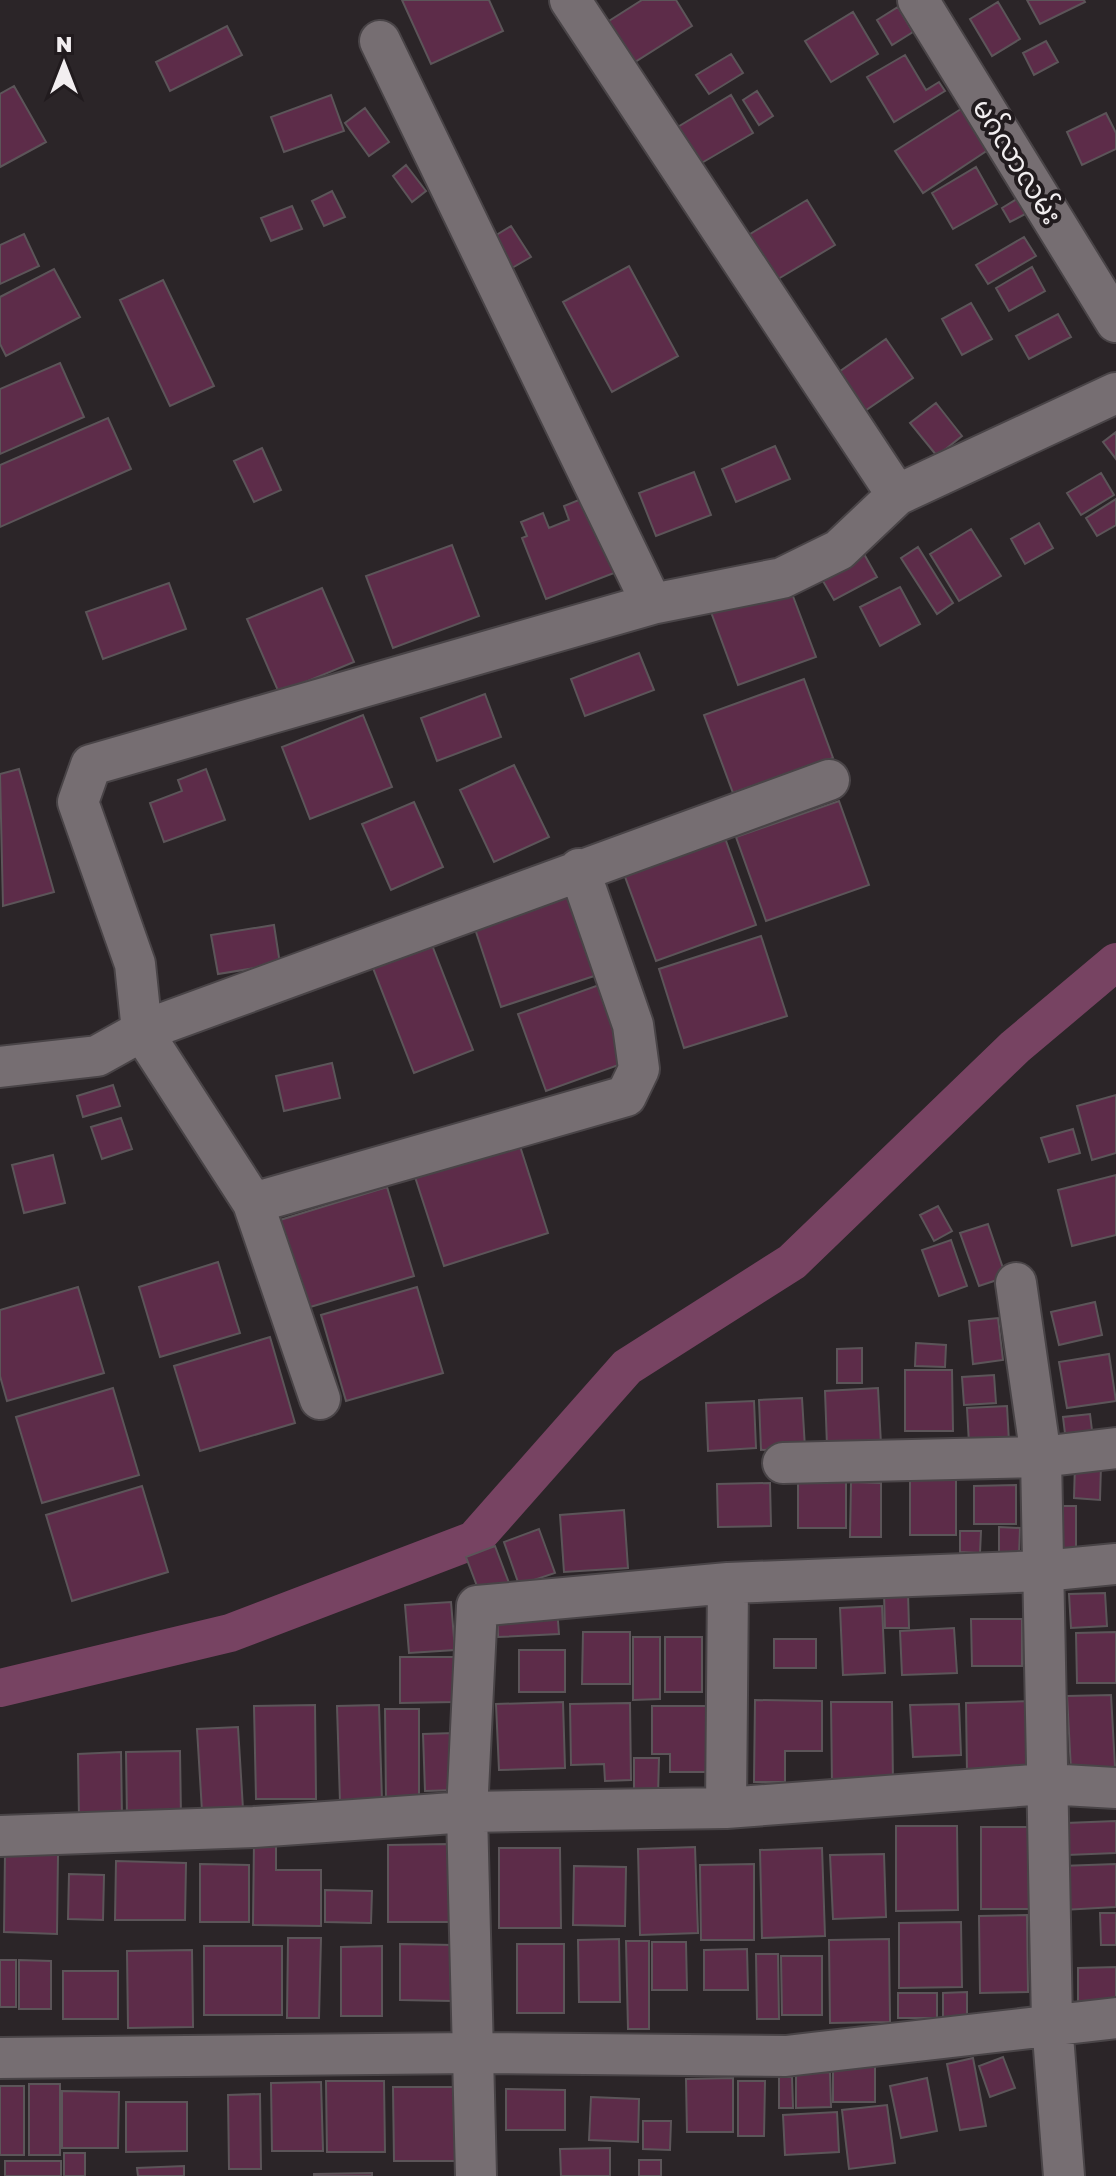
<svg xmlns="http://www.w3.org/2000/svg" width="1116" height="2176" font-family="'Golos Text','Noto Sans Myanmar',sans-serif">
<rect width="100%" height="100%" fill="#2b2528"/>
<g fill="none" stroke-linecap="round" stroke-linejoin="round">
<path stroke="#774362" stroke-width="38" d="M0 1688 230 1633 474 1540 627 1367 792 1262 1015 1047 1116 962"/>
</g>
<path fill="#5d2c49" stroke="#5c5559" stroke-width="2" d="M402 0H489L503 31 431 64Z
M642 0H676L692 26 627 67 601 26Z
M1027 0H1084L1085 2 1040 24Z
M998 2 1020 39 992 56 970 19Z
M898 7 913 32 892 45 877 20Z
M853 12 878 54 831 82 805 41Z
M227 26 242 55 170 91 156 62Z
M1046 41 1058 62 1034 75 1023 53Z
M731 54 743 73 709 94 696 75Z
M905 55 926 90 939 82 945 91 894 122 867 77Z
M14 86 46 142 0 167V94Z
M757 91 773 116 759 125 743 100Z
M331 95 344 131 284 152 271 117Z
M731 95 753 133 693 168 671 131Z
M964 107 991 148 923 193 895 151Z
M365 108 389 142 369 156 345 123Z
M1106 113 1116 133V149L1082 165 1067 132Z
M406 165 426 191 412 202 393 176Z
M976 167 997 204 953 229 932 193Z
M332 191 345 217 324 226 312 201Z
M1020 197 1029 212 1010 222 1002 208Z
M807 200 835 245 763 288 735 243Z
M292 206 302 229 271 241 261 218Z
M511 226 531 257 512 268 493 237Z
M24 234 39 266 0 284V245Z
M1024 237 1036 256 988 284 976 265Z
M629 266 678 356 612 392 563 302Z
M1032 267 1045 291 1009 311 996 288Z
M54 269 80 317 6 356 0 344V297Z
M163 280 214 386 170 406 120 300Z
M971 303 992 339 962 355 942 319Z
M1058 314 1071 337 1029 359 1016 336Z
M886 339 913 378 853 419 826 381Z
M60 363 84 417 0 454V389Z
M936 403 962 436 937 456 910 423Z
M108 418 131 469 0 527V465Z
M1116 432V459L1103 442Z
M775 446 790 479 736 502 722 469Z
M262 448 281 490 254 502 234 461Z
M694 472 711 515 656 536 639 493Z
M1101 473 1114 495 1081 515 1067 493Z
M586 497 622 570 546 599 522 538 527 536 521 522 543 513 549 528 569 520 564 506Z
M1116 499V525L1097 536 1086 518Z
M1039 523 1053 548 1025 564 1011 539Z
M971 529 1001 576 959 601 930 554Z
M452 545 479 616 393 648 366 576Z
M859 545 877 577 834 600 816 569Z
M918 547 953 603 937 614 901 558Z
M169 583 186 629 103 659 86 612Z
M788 583 816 657 738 685 711 612Z
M900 587 920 624 880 646 860 607Z
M322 588 354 662 279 693 247 619Z
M639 653 654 690 585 716 571 679Z
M804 679 833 758 733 793 704 715Z
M485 694 501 737 437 761 421 718Z
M363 715 392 787 310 819 282 747Z
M514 765 549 837 494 862 460 790Z
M19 769 54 892 3 906 0 774Z
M206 769 225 820 164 842 150 803 182 791 178 780Z
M839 801 869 885 766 921 736 837Z
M414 802 443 867 391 890 362 824Z
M725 838 756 925 656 961 624 874Z
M567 888 597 975 501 1007 472 920Z
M274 925 280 964 218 974 211 935Z
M761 936 787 1016 684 1048 659 969Z
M432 945 473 1050 414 1073 373 968Z
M599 985 627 1062 546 1091 518 1014Z
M332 1063 340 1098 284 1111 276 1076Z
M113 1085 120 1106 83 1117 77 1096Z
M1116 1095V1153L1092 1160 1077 1106Z
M121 1118 132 1149 102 1159 91 1127Z
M1073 1129 1080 1153 1049 1162 1041 1138Z
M519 1143 548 1233 444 1266 415 1177Z
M53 1155 65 1203 24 1213 12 1165Z
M1116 1175V1235L1072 1246 1058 1190Z
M387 1187 414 1276 307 1308 280 1220Z
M938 1206 952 1231 934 1241 920 1215Z
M988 1224 1006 1277 979 1286 960 1233Z
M951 1240 967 1286 939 1296 922 1250Z
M218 1262 240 1333 160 1357 139 1287Z
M78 1287 104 1373 7 1401 0 1376V1310Z
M417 1287 443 1373 346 1401 321 1315Z
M1095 1302 1102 1335 1059 1345 1051 1312Z
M998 1318 1003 1360 973 1364 969 1321Z
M270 1337 295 1423 200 1451 174 1366Z
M916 1343 946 1345 945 1367 915 1366Z
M862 1348V1383H837V1349Z
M1109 1354 1116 1401 1067 1408 1059 1362Z
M905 1370H952L953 1431H905Z
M994 1375 996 1403 964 1405 962 1377Z
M113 1388 139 1475 42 1503 16 1417Z
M878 1388 881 1444 827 1446 825 1391Z
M802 1398 805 1448 761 1450 759 1400Z
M754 1401 756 1448 708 1451 706 1403Z
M1007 1406 1009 1442 969 1444 967 1408Z
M1090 1414 1094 1447 1067 1450 1063 1417Z
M1075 1464 1101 1465 1100 1500 1074 1498Z
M798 1476H846V1528H798Z
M910 1478H956V1535H910Z
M851 1482 881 1483V1537H850Z
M770 1483 771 1526 718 1527 717 1484Z
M1016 1485V1524H974V1486Z
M142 1486 168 1572 72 1601 46 1515Z
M1054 1506H1076V1551H1054Z
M624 1510 628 1568 564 1572 560 1515Z
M999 1527 1020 1528 1019 1555 999 1554Z
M539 1529 555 1573 519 1585 504 1542Z
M960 1531H981L980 1553 960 1552Z
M495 1546 509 1583 480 1594 466 1557Z
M908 1592 909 1628H885L884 1593Z
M1105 1593 1107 1626 1071 1628 1069 1594Z
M451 1602 455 1650 409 1653 405 1605Z
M882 1606 885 1673 843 1675 840 1608Z
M557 1608 559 1634 498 1637 497 1611Z
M971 1619H1022V1666H972Z
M954 1628 957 1673 902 1675 900 1631Z
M583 1632H630V1684H582Z
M1116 1632V1683H1077L1076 1633Z
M633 1637H660V1699L633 1700Z
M665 1637H702V1692H665Z
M774 1639H816V1668H774Z
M519 1650H565V1692H519Z
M400 1657H454V1702L400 1703Z
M1111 1695 1115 1767 1071 1770 1067 1696Z
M755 1700 822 1701V1751H785V1782H754Z
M1034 1701 1036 1771 967 1773 966 1703Z
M563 1702 565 1768 499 1770 496 1704Z
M831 1702H892L893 1784 832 1785Z
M630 1703 631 1780 605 1781 604 1764 571 1765 570 1704Z
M959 1704 961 1755 913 1757 910 1705Z
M315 1705 316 1799H256L254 1706Z
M379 1705 382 1801 340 1802 337 1706Z
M652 1706H708V1772H670V1754H652Z
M385 1709H419V1801H386Z
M238 1727 243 1809 202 1811 197 1729Z
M454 1733 456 1790 425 1791 423 1734Z
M180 1751 181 1818 127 1819 126 1752Z
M121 1752 122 1818 79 1819 78 1754Z
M634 1758H659L658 1795H634Z
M1116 1821V1853L1067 1855 1066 1823Z
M896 1826H957L958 1910 896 1911Z
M981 1827H1028L1029 1909H981Z
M254 1840H276V1870H321V1926L253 1925Z
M449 1844V1922H388V1845Z
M695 1847 698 1933 640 1935 638 1849Z
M499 1848H560L561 1928H499Z
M822 1848 825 1936 762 1938 760 1850Z
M5 1853 58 1854 57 1934 4 1932Z
M884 1854 886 1917 833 1919 830 1855Z
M116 1861 186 1863 185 1920H115Z
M200 1864 249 1865V1922H200Z
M754 1864V1940H701L700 1865Z
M1116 1864V1907L1063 1910 1061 1866Z
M574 1866 626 1867 625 1926 573 1925Z
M69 1874 104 1875 103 1920 68 1919Z
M325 1890 372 1891 371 1923 325 1922Z
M1100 1913H1116V1945H1101Z
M1027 1915 1028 1992 980 1993 979 1916Z
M961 1922 962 1987 899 1988V1923Z
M288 1938H321L319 2018H287Z
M619 1939 620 2002H579L578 1940Z
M889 1939 890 2022 830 2023 829 1940Z
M626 1941H649V2029H628Z
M652 1942H686L687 1990H652Z
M400 1944 453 1945V2001L400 2000Z
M517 1944H564V2013H517Z
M204 1946H282V2015H204Z
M382 1946V2016H341V1947Z
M747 1949 748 1990H704V1950Z
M192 1950 193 2027 128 2028 127 1951Z
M756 1954H778L779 2019H757Z
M781 1956H822V2015H782Z
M0 1960H16V2007H0Z
M19 1960 51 1961V2009H19Z
M1116 1967V2003H1078V1968Z
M63 1971H118V2019H63Z
M967 1992V2017L943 2018V1993Z
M898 1993H937V2018H898Z
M1003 2057 1015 2088 990 2097 979 2066Z
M973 2058 986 2126 960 2130 947 2064Z
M833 2062H875V2102H833Z
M830 2072 831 2107 796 2108V2073Z
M779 2077H792L793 2108H779Z
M733 2078V2132H687L686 2079Z
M927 2078 937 2131 901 2138 890 2086Z
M326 2081H384L385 2152H327Z
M738 2081H765L764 2136H738Z
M321 2082 323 2151H272L271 2083Z
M29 2084H60V2155H29Z
M0 2086H24V2155H0Z
M393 2087H456V2161H394Z
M506 2089 565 2090V2130H506Z
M62 2091 119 2092 118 2148H62Z
M260 2094 261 2169H229L228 2095Z
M591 2097 639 2099 638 2142 589 2140Z
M126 2102H187V2151L126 2152Z
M887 2105 895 2163 849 2169 842 2110Z
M837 2112 839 2152 785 2155 783 2115Z
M643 2121H671L670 2150 643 2149Z
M610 2148V2176H561L560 2149Z
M64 2153H85V2176H64Z
M639 2160H661V2176H639Z
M5 2161H61V2176H5Z
M184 2166V2176H138L137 2168Z
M372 2173V2176H314V2174Z"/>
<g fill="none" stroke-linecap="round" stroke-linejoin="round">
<defs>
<path id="minor" d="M918 0 1116 322
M380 41 652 604
M897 495 1116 393
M0 1067 97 1056 142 1031 135 964 78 802 91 765 652 604 782 578 839 550 897 495 570 0
M253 1203 626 1096 639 1069 633 1025 579 869
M1016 1283 1041 1457 1052 2023 1064 2176
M320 1399 253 1203 142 1031 829 780
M783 1463 1041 1457 1116 1448
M726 1808 728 1583
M0 1836 254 1827 467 1812 726 1808 1046 1784 1116 1788
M0 2058 473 2053 786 2056 1116 2018
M476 2176 467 1812 477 1606 728 1583 1043 1571 1116 1564"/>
</defs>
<use href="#minor" stroke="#494447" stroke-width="44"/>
<use href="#minor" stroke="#766e72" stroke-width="40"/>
</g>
<g text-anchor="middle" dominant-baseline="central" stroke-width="8" stroke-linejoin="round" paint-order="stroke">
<g font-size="28" fill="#f2eef0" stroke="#211b1e">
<text transform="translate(1018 161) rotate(58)">မဂ်လာလမ်း</text>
</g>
</g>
<g transform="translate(64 64)" stroke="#211b1e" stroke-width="6" paint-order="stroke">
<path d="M0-6L14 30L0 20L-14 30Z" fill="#f2eef0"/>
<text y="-12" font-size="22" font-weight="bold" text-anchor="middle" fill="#f2eef0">N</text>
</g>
</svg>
